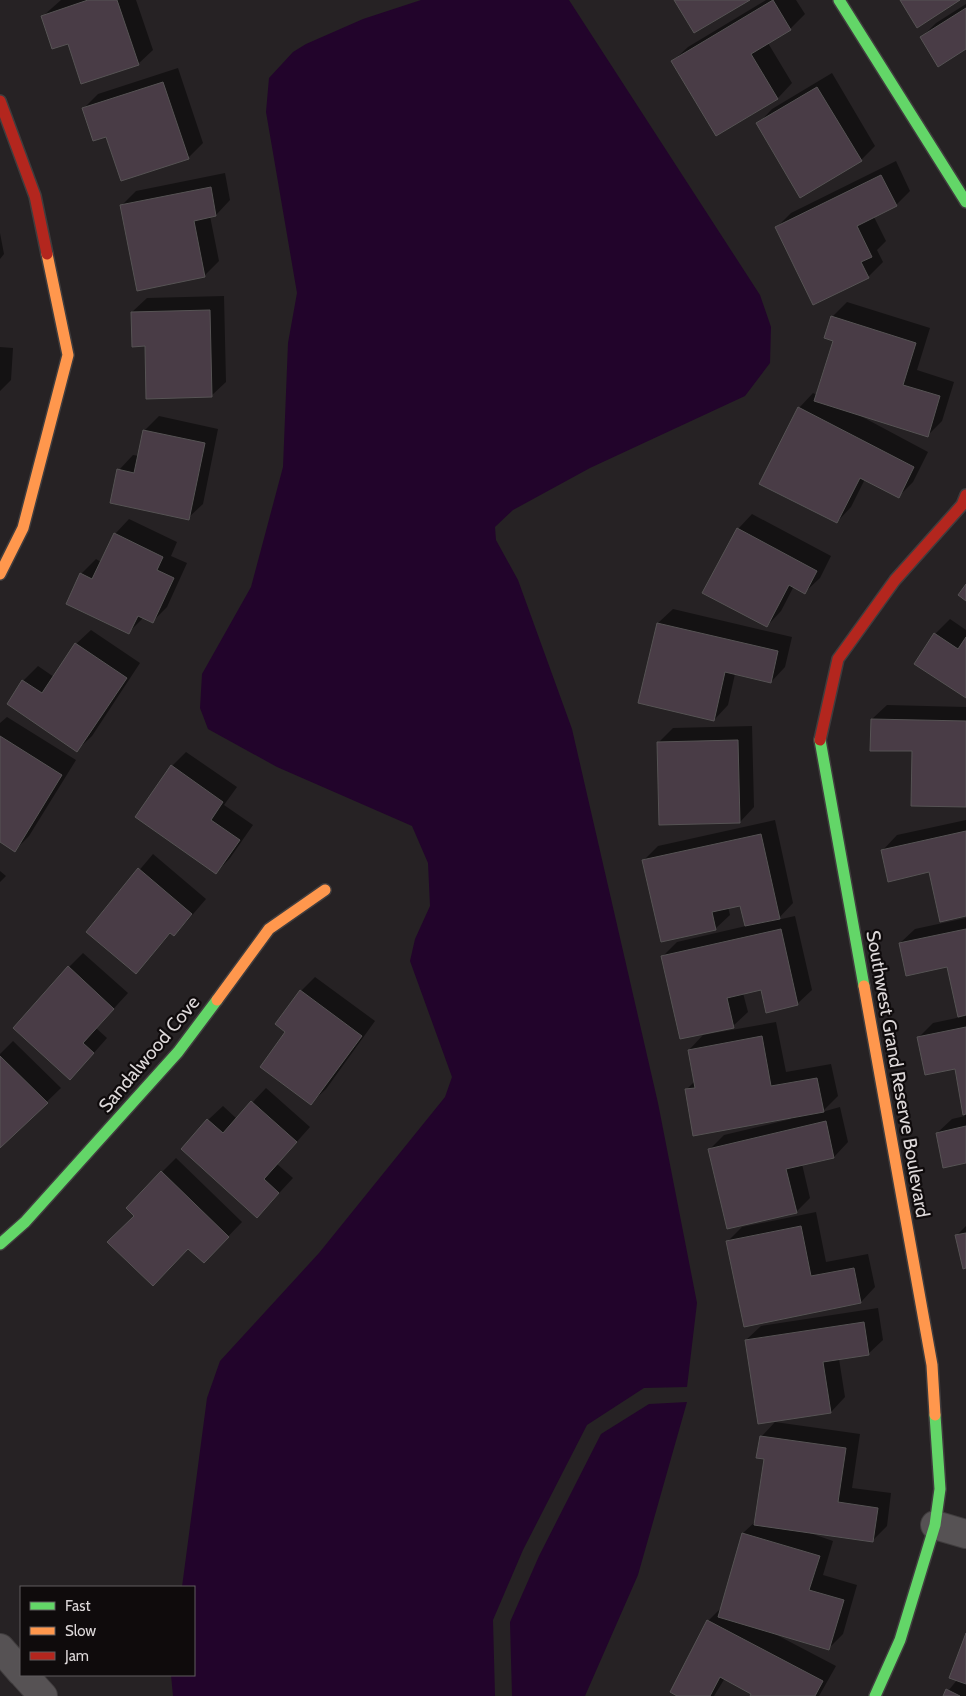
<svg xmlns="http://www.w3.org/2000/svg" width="966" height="1696" font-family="Cabin,sans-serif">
<rect width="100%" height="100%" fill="#262224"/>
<path fill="#22042b" d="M421 0H569L760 295 771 327 770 363 745 396 590 468 513 510 495 527 496 540 518 580 572 729 658 1103 697 1303 687 1387 644 1388 587 1425 523 1550 493 1620 495 1696H173L171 1675H194V1587H182L207 1398 220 1361 319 1253 445 1097 452 1077 410 961 415 939 430 906 428 863 412 826 277 767 208 729 200 708 202 674 251 587 283 467 288 343 297 293 266 112 269 78 293 52 306 44 363 19Z
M687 1402 638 1575 585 1696H512L510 1622 539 1556 601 1434 649 1404Z"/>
<path fill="#0007" d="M61 0H136L153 50 138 64 43 16Z
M766 0H796L805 14 790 29 768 43 792 83 778 98 717 134 673 61 688 47Z
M966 4V48L922 37 936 23Z
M178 68 203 143 188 158 107 135 83 109 98 94Z
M832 73 875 146 861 160 758 124 772 109Z
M896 161 910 191 896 205 874 217 886 241 877 250 883 262 868 277 776 228 791 213Z
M225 173 230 200 216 215 210 216 219 261 204 276 122 205 136 191Z
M0 233 4 254 0 259Z
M224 296 226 382 211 396 146 345 132 312 147 298Z
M847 302 930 328 917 370 954 382 942 421 927 436 855 413 928 452 913 482 899 496 865 479 851 507 837 522 799 408 813 393 817 395 834 340 832 317Z
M0 347 13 348 11 380 0 391Z
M159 416 218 429 203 504 188 518 119 470 133 455 139 456 144 431Z
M752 514 831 556 820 578 805 592 794 586 781 611 767 626 738 529Z
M129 519 177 542 171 556 187 563 167 607 153 621 144 617 129 632 81 574 96 559 101 562 115 534Z
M673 609 792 637 785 667 771 682 735 674 728 705 714 720 658 623Z
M950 619 966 630V696L935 634Z
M91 630 140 663 92 736 77 750 23 681 38 666 54 677 76 644Z
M887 705 966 707V806L914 750 872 719Z
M7 717 76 760 29 836 15 850 0 841V723Z
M752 726 754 807 740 822 658 743 673 728Z
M186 752 237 787 224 805 253 825 230 858 216 873 172 766Z
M775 820 793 903 777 920 795 916 812 990 797 1004 762 989 743 993 748 1012 733 1026 663 956 677 942 746 926 741 904 728 907 730 915 715 929 644 860 658 846Z
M966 820V915L930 871 883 850 897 835Z
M153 854 206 899 188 920 174 935 171 933 136 972 87 932Z
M0 871 6 876 0 882Z
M966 918V1014L948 966 900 943 915 929Z
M83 953 128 993 96 1028 107 1038 85 1063 69 967Z
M315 977 375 1021 326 1089 311 1103 287 1032 301 991Z
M966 1016V1162L937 1133 952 1119 965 1116 956 1067 919 1037 933 1023Z
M776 1022 786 1072 831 1064 838 1096 822 1112 840 1107 848 1142 834 1157 802 1164 810 1198 796 1212 710 1149 724 1135 791 1119 790 1117 686 1090 695 1081 689 1050 703 1035Z
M13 1041 61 1088 0 1147V1054Z
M266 1088 310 1127 277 1164 293 1178 257 1217 208 1120 223 1106 237 1119Z
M176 1158 242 1222 218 1247H189L135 1216 162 1172Z
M816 1212 826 1262 868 1254 875 1287 861 1302 727 1242 742 1227Z
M966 1226V1267L957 1235Z
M878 1308 883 1340 868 1354 839 1359 845 1397 831 1412 746 1340 761 1326Z
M775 1422 860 1434 852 1488 891 1493 887 1526 872 1541 804 1531 833 1541 823 1575 857 1585 843 1634 829 1648 773 1633 836 1666 819 1696H752L753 1693 725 1678 714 1696H679L671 1692 708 1621 722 1607 743 1533 756 1521 765 1458 761 1437Z
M966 1636V1696H944L957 1680Z"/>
<path fill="#493c46" stroke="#565354" d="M88 0H117L139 65 81 84 68 44 52 49 41 16Z
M674 0H750L694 33Z
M773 0 791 30 751 54 778 99 716 136 671 61Z
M900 0H960L917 28Z
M966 8V49L938 67 920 37Z
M163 82 189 159 121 181 106 137 93 141 82 108Z
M817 87 862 161 800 198 756 123Z
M881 175 897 206 857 226 872 257 861 262 869 278 813 305 775 227Z
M211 187 216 216 194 221 205 277 137 291 120 205Z
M210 310 212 397 146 399 145 346 132 347 131 312Z
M831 316 916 343 903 385 940 396 928 437 814 401 833 341 824 338Z
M798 407 914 467 899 498 860 478 837 523 759 484Z
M143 430 205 443 189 520 110 503 117 469 134 473Z
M737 528 817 571 805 594 789 585 767 627 702 593Z
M114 533 163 557 157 570 174 578 153 623 138 616 129 634 66 604 80 573 92 579Z
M966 584V601L958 595Z
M657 623 778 651 771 683 725 672 714 721 638 703Z
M934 633 958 649 966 637V698L914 664Z
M75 643 127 678 77 752 7 704 22 680 42 693Z
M871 719 966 721V807L911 806 912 751H870Z
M0 736 62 775 15 852 0 842Z
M738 740 740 823 659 825 657 742Z
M171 765 223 802 211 820 240 840 216 874 135 817Z
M966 831V916L940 922 929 872 888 882 881 850Z
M761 834 780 919 745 926 740 906 712 912 716 930 661 942 642 860Z
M138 868 192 914 174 936 170 933 136 974 86 932Z
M781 929 798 1005 766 1013 761 990 727 998 734 1028 680 1039 661 956Z
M966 929V1015L958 1017 947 967 906 976 899 943Z
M68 966 114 1009 83 1043 94 1053 70 1080 13 1028Z
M300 990 362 1036 311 1105 260 1067 285 1032 275 1024Z
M966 1027V1114L963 1115 955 1069 925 1075 917 1037Z
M762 1036 771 1086 817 1078 824 1112 693 1136 685 1089 695 1088 688 1050Z
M0 1056 48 1103 0 1148Z
M251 1101 297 1142 264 1179 279 1193 257 1218 181 1149 207 1119 223 1133Z
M826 1121 834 1158 786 1169 797 1213 727 1229 708 1149Z
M966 1126V1163L943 1168 936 1133Z
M161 1171 229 1237 204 1263 188 1249 153 1286 107 1242 134 1216 126 1208Z
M801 1226 811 1276 854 1268 861 1303 744 1327 726 1241Z
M966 1233V1268L963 1269 955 1235Z
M864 1322 869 1355 823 1362 831 1413 758 1424 745 1340Z
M760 1436 846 1448 838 1502 878 1508 873 1542 754 1525 764 1459 756 1458Z
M742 1533 820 1556 809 1590 844 1600 829 1650 718 1617Z
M707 1620 823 1681 815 1696H750L751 1694 720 1677 710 1696H677L670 1692Z
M966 1633V1684L949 1678Z
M946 1689 960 1696H943Z"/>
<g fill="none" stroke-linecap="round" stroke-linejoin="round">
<defs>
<path id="street" d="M935 1525 966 1534
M0 1648 21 1672
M24 1675 43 1696"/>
<path id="fast" d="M839 0 966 202
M820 740 864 986
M0 1244 25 1222 178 1052 217 1000
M875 1696 900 1640 935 1525 940 1489 935 1415"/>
<path id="slow" d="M0 574 23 528 68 355 47 254
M864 986 932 1365 935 1415
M217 1000 269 929 325 890"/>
<path id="jam" d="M0 101 35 196 47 254
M820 740 838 659 895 580 962 505 966 495"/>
</defs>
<use href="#street" stroke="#403d3e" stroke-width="30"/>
<use href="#fast" stroke="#403d3e" stroke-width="14"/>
<use href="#slow" stroke="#403d3e" stroke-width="14"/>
<use href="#jam" stroke="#403d3e" stroke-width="14"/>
<use href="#street" stroke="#565254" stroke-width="28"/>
<use href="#fast" stroke="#63d668" stroke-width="11"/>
<use href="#slow" stroke="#ff974d" stroke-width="11"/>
<use href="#jam" stroke="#b3261e" stroke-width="11"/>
</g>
<g text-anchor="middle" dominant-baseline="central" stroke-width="4.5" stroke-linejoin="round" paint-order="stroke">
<g font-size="19" fill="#ddd8d9" stroke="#0f0b0c">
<text transform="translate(149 1054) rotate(-50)">Sandalwood Cove</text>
<text transform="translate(898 1074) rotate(80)">Southwest Grand Reserve Boulevard</text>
</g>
</g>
<rect x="20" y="1586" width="175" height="90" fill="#0f0b0c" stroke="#615d5e"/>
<rect x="30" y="1602" width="25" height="8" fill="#63d668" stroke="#615d5e"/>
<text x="65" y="1611" font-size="15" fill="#ddd8d9">Fast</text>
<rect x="30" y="1627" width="25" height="8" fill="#ff974d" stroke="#615d5e"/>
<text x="65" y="1636" font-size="15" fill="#ddd8d9">Slow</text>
<rect x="30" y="1652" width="25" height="8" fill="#b3261e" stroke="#615d5e"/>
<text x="65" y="1661" font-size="15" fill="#ddd8d9">Jam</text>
</svg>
